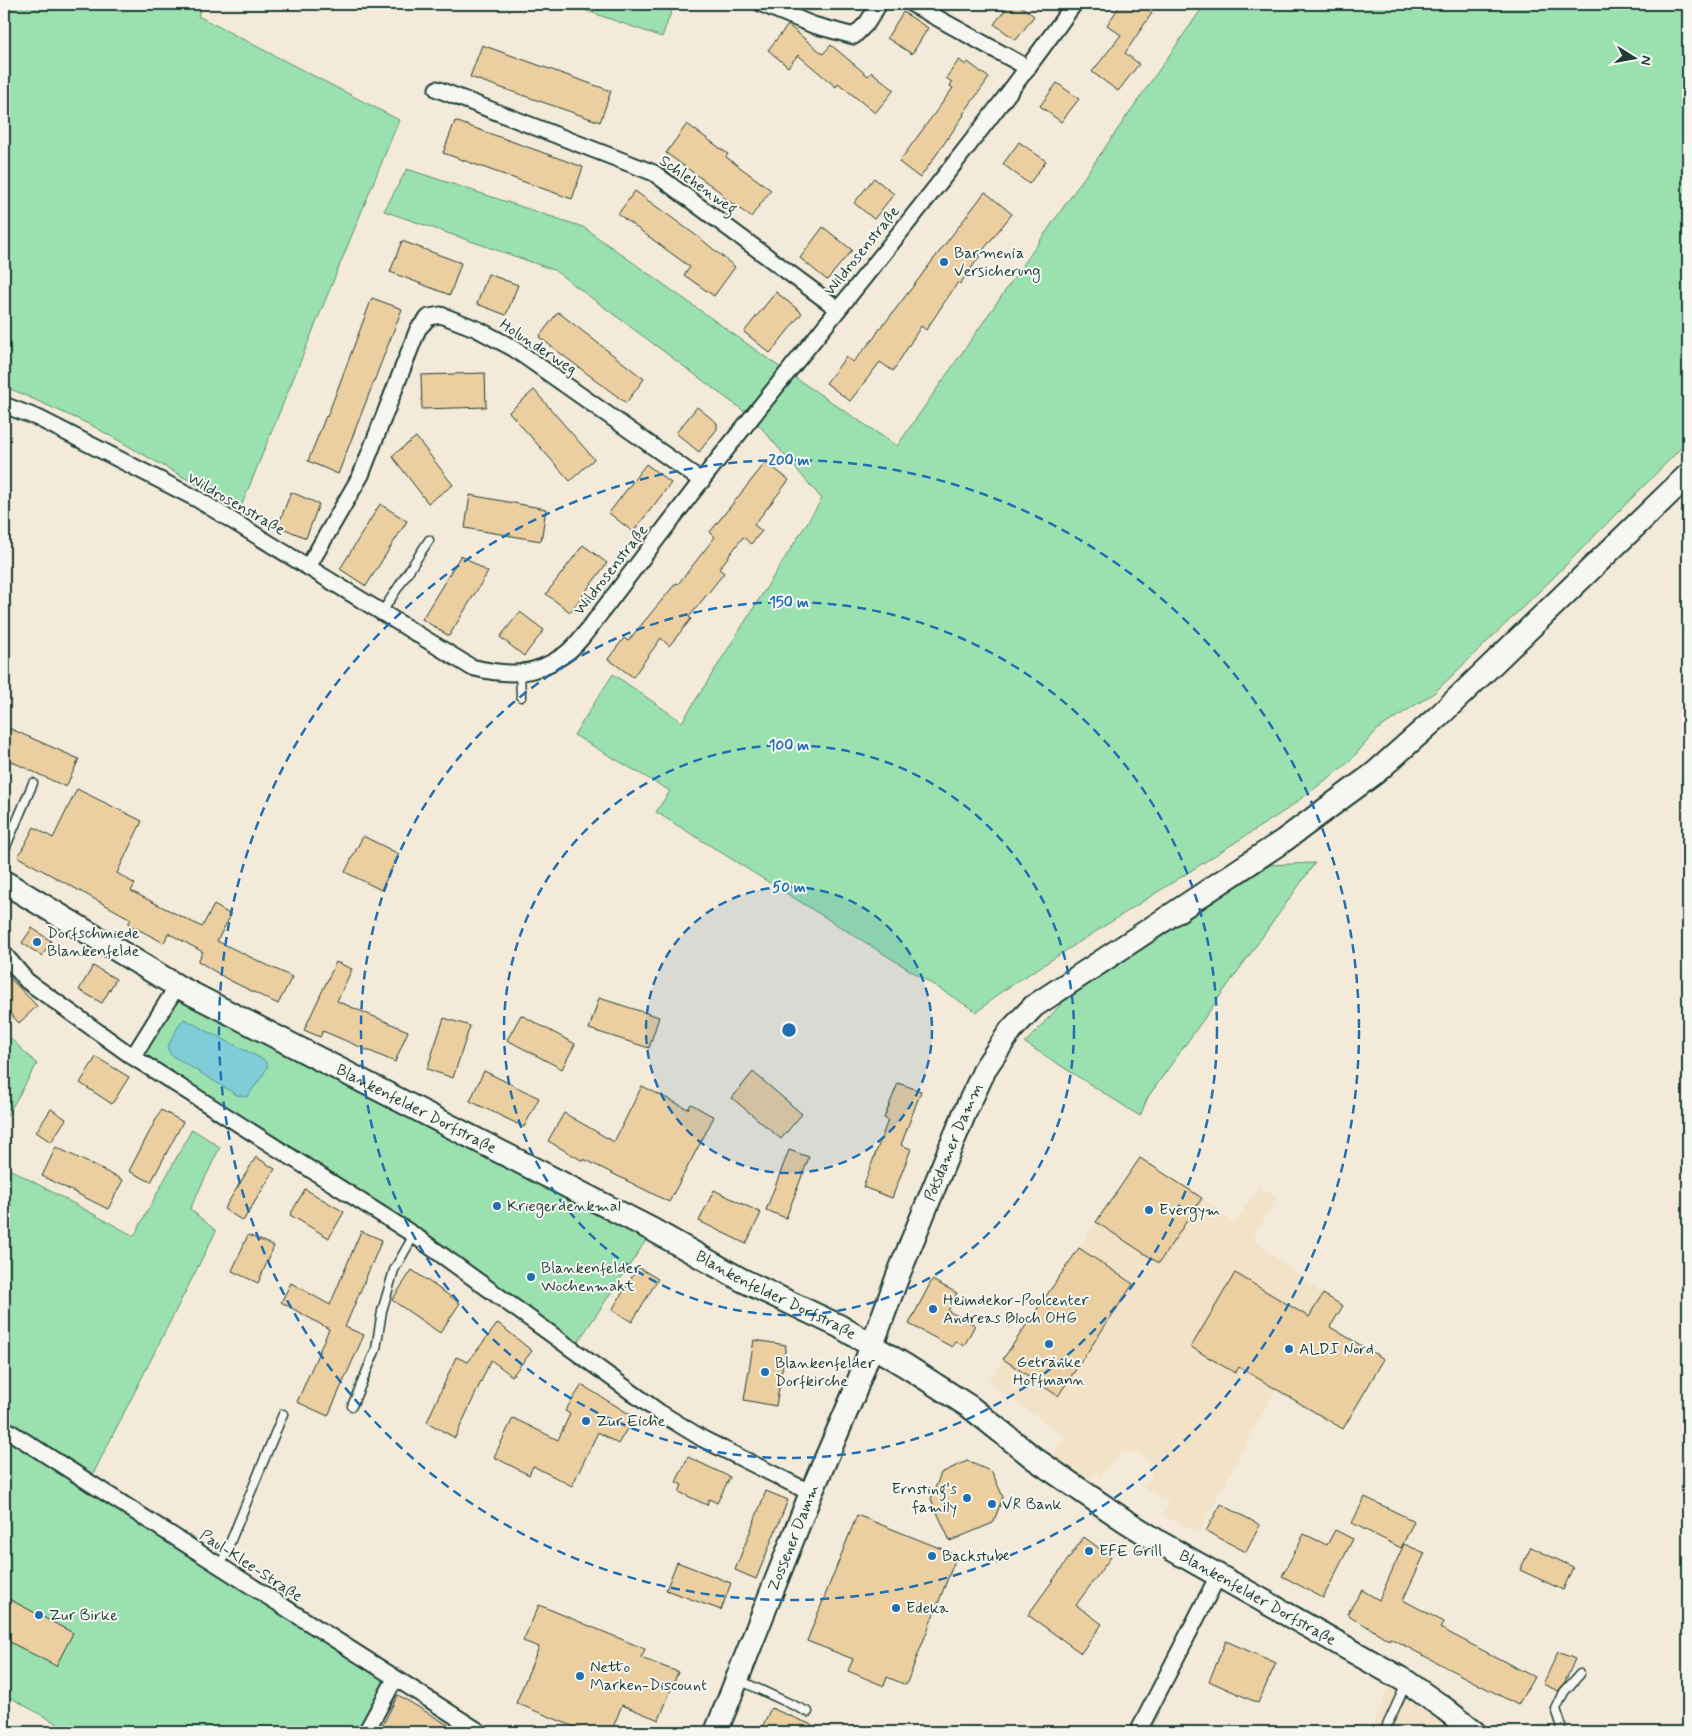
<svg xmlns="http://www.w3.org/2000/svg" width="1692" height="1736" font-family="Mynerve,sans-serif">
<rect width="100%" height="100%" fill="#f3ead9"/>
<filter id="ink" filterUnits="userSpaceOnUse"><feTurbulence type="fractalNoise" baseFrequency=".02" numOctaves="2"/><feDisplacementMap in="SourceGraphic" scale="10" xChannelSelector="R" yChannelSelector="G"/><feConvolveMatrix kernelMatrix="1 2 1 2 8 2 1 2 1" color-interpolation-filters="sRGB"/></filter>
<g filter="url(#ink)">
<path fill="#f1e2c8" d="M1140 1158 1202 1198 1234 1224 1259 1186 1277 1197 1252 1239 1323 1294 1343 1306 1331 1327 1384 1359 1275 1389 1199 1532 1163 1516 1170 1502 1141 1486 1150 1480 1153 1465 1140 1453 1122 1452 1101 1476 1096 1470 1089 1481 1052 1457 1064 1436 988 1382Z
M1388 1688 1462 1732H1370Z"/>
<path fill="#9be1af" stroke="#5d8f72" d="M4 4H202L198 16 399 120 240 509 91 425 4 386Z
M567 4H674L662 37Z
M1205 4H1688V441L1551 580 1434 693 1378 729 1348 763 1286 810 1001 992 977 1012 656 812 670 791 574 735 613 674 682 722 822 499 752 417 554 270 384 211 407 169 583 227 788 373 897 446Z
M1315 863 1148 1097 1140 1116 1025 1043 1064 1001 1266 865Z
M177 986 653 1230 578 1342 414 1235 133 1057Z
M4 1032 37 1064 4 1121Z
M192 1129 220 1147 190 1209 216 1231 89 1482 395 1679 366 1732H72L4 1694V1166L134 1236Z"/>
<path fill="#7ecdd9" stroke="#589397" d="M184 1019 264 1060 268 1065 263 1075 247 1097 237 1095 171 1055 167 1048 179 1025Z"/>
<path fill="#eccfa0" stroke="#1f3d34" d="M1010 4H1018L1034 16 1016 40 994 24Z
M1121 4H1139L1152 13 1125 53 1139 64 1118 91 1092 72 1121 35 1107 25Z
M903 12 928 28 912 54 887 38Z
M788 25 823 54 831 45 868 76 872 72 894 90 875 113 838 83 836 87 798 55 788 67 768 50Z
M482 45 611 91 600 122 470 77Z
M959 60 966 65 968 62 989 78 963 114 964 115 920 178 899 162 953 88 950 86 952 82 946 78Z
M1057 83 1079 99 1061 122 1040 106Z
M455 121 583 167 572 199 443 153Z
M687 124 728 154 726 157 771 190 751 217 722 196 723 194 666 153Z
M1019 142 1046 161 1029 184 1003 164Z
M874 178 894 194 874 219 854 203Z
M635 191 701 239 735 267 714 296 684 275 690 267 618 214Z
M985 192 1012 214 979 255 980 256 960 284 958 282 926 330 921 326 893 371 880 362 850 401 826 383 846 357 853 362 874 338 884 322 885 323Z
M823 227 852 250 827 280 800 258Z
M402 241 461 263 450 295 390 272Z
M488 274 518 285 506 315 477 304Z
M776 292 802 313 770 353 744 332Z
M372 298 402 309 338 474 308 461 326 416 327 417Z
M558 312 644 379 626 403 539 337Z
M485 373 486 407 422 409 421 375Z
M534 390 594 459 570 481 509 412Z
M697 407 717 423V429L699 452 676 433Z
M416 437 453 485 428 503 392 456Z
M766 462 789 480 754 525 762 531 751 544 743 537 719 569 724 573 689 617 691 619 669 646 661 638 633 677 608 659 624 638 628 641 676 583 678 584 715 537 710 532Z
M646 464 671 483 633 532 609 513Z
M291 492 319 504 306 538 278 526Z
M470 495 546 509 541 541 465 528Z
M380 504 407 521 366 586 340 569Z
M583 545 607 563 570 612 546 594Z
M461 555 488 572 449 636 422 619Z
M520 612 544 630 524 656 500 637Z
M4 726 79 759 66 787 4 758Z
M77 789 142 821 117 873 135 884 131 891 202 927 214 905 231 915 217 941 292 977 278 1004 227 979 198 961 203 952 168 933 164 943 128 924 131 919 18 857 34 827 53 838Z
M363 836 399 854 381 890 345 872Z
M32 928 51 941 42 956 22 943Z
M336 962 352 969 337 1001 408 1031 395 1062 323 1031 320 1037 304 1030Z
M93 966 116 979 102 1003 79 990Z
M4 972 37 1006 19 1023 4 1007Z
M599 998 659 1017 649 1048 589 1029Z
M521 1015 575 1044 562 1069 507 1040Z
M444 1018 470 1026 453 1078 427 1069Z
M96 1057 129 1077 112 1104 80 1083Z
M484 1071 539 1098 524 1127 470 1101Z
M753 1072 802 1114 781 1139 732 1098Z
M898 1083 921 1091 901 1145 911 1149 892 1198 863 1187 888 1120 884 1118Z
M642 1086 688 1109 691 1104 714 1117 669 1202 584 1159 583 1161 548 1141 564 1113 614 1142Z
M51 1109 66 1119 51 1142 36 1132Z
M161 1110 183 1122 151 1182 129 1171Z
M56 1147 123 1180 108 1209 42 1176Z
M789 1150 809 1157 786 1218 766 1210Z
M256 1157 275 1169 243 1221 224 1209Z
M1140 1158 1202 1198 1159 1263 1096 1222Z
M305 1189 344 1212 329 1238 290 1215Z
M714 1190 761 1213 746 1244 699 1221Z
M361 1231 382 1240 345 1327 364 1335 328 1416 297 1402 329 1329 281 1302 291 1283 330 1305Z
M248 1235 274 1246 258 1283 232 1271Z
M1079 1248 1133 1284 1058 1396 1003 1359Z
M638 1267 658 1279 632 1322 612 1310Z
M412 1270 460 1303 440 1333 392 1300Z
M1235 1273 1309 1317 1323 1294 1343 1306 1330 1327 1384 1359 1343 1429 1239 1367 1235 1373 1191 1347Z
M932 1280 957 1293 948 1311 975 1325 964 1346 955 1341 952 1347 909 1324Z
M498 1323 532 1351 512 1376 491 1360 455 1438 427 1422 456 1357 468 1362Z
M754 1340 786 1345 776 1406 744 1400Z
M582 1385 634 1417 618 1444 598 1432 572 1486 533 1466 529 1475 494 1457 513 1418 558 1440 570 1414 565 1411Z
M688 1457 730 1477 717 1503 709 1499 707 1505 679 1492 682 1485 676 1482Z
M967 1461 992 1472 1003 1497 993 1523 950 1541 931 1499 941 1473Z
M766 1491 788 1500 756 1579 735 1570Z
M1365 1497 1414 1521 1401 1548 1352 1523Z
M1221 1504 1260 1525 1246 1552 1206 1531Z
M857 1515 957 1555 906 1685 887 1677 884 1686 848 1671 853 1659 807 1641Z
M1335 1530 1353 1539 1323 1598 1282 1576 1304 1534 1327 1545Z
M1084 1537 1111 1557 1076 1605 1102 1624 1081 1653 1028 1615Z
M1404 1544 1425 1553 1403 1600 1444 1622 1440 1628 1534 1677 1518 1705 1390 1638 1389 1640 1347 1614 1362 1590 1379 1600Z
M1531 1547 1573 1567 1563 1590 1520 1570Z
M677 1562 731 1583 721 1610 666 1590Z
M9 1599 73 1633 56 1666 4 1639V1610Z
M539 1605 645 1649 641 1658 678 1672 659 1720 622 1705 611 1732H587L516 1703 539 1647 523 1641Z
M1226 1641 1276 1663 1258 1703 1209 1681Z
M1558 1652 1575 1659 1564 1684 1558 1691 1543 1684Z
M398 1695 460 1732H392L382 1726Z
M771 1708 829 1732H760Z"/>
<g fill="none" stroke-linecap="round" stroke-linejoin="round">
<defs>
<path id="service" d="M382 612 429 540
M520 673 521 697
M4 851 33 783
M352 1406 376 1349 382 1311 394 1270 414 1235
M220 1567 283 1414
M739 1680 808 1712
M1384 1732 1406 1684
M1560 1732 1561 1724 1556 1709 1564 1692 1580 1674"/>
<path id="minor" d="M762 4 813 25 854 36 867 23 879 4
M912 4 1028 68
M437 89 654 173 838 309
M4 405 38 418 197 499 471 667C506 676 533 677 564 655 579 645 597 617 609 602 640 561 671 520 702 480 826 322 957 168 1074 4
M308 567 361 475 418 329 429 317 441 315 477 329 513 348 702 481
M4 954 27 981 133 1057 414 1235 659 1412 703 1439 811 1493
M133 1057 177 986
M4 1428 480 1732
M366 1732 395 1679
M1138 1732 1218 1576"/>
<g id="secondary">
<path id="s1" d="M4 882 177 986 653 1230 742 1280 839 1326 906 1366 970 1407 1035 1459 1124 1520 1159 1542 1407 1682 1445 1709 1474 1732"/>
<path id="s2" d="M716 1732 811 1493 853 1396 899 1273 965 1112 986 1067 1011 1030 1034 1006 1283 841 1375 773 1440 715 1688 475"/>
</g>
</defs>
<use href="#service" stroke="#1f3d34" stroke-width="11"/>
<use href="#minor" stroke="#1f3d34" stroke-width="19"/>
<use href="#secondary" stroke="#1f3d34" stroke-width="26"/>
<use href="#service" stroke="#f6f6f2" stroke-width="8"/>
<use href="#minor" stroke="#f6f6f2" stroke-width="15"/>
<use href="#secondary" stroke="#f6f6f2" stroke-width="22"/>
</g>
</g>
<circle cx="789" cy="1030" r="143" fill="#1f6fb2" fill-opacity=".12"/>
<g fill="none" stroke="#1f6fb2" stroke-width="2.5" stroke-dasharray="9 6">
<circle cx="789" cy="1030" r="143"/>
<circle cx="789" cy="1030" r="285"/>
<circle cx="789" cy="1030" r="428"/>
<circle cx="789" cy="1030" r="570"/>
</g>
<g fill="#1f6fb2" stroke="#f6f6f2" stroke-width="2">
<circle cx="944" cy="262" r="5"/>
<circle cx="37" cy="942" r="5"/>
<circle cx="497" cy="1206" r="5"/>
<circle cx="1149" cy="1210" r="5"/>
<circle cx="531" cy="1277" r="5"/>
<circle cx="933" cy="1309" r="5"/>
<circle cx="1049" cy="1344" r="5"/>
<circle cx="1289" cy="1349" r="5"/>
<circle cx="765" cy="1372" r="5"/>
<circle cx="586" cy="1421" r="5"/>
<circle cx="967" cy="1498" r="5"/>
<circle cx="992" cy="1504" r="5"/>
<circle cx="1089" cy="1551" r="5"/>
<circle cx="932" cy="1556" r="5"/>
<circle cx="896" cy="1608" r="5"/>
<circle cx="39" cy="1615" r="5"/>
<circle cx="580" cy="1676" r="5"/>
</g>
<g text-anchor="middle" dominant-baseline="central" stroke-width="4" stroke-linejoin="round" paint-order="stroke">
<g font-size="16" fill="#1f3d34" stroke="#f6f6f2">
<text transform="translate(698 185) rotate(35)">Schlehenweg</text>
<text transform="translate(862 251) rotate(-51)">Wildrosenstraße</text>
<text transform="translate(538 347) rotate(33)">Holunderweg</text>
<text transform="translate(236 504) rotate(30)">Wildrosenstraße</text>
<text transform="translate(611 570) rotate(-52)">Wildrosenstraße</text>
<text stroke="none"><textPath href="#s1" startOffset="471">Blankenfelder Dorfstraße</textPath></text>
<text stroke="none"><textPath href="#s2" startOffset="636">Potsdamer Damm</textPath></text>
<text stroke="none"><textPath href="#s1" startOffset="876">Blankenfelder Dorfstraße</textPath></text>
<text stroke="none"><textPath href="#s2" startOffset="209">Zossener Damm</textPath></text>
<text transform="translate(251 1566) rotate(33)">Paul-Klee-Straße</text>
<text stroke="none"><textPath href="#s1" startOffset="1446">Blankenfelder Dorfstraße</textPath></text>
</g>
<g font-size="16" fill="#1f3d34" stroke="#f6f6f2" text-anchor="start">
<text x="954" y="253">Barmenia<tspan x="954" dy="18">Versicherung</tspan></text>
<text x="47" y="933">Dorfschmiede<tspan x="47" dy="18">Blankenfelde</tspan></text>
<text x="507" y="1206">Kriegerdenkmal</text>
<text x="1159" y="1210">Evergym</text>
<text x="541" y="1268">Blankenfelder<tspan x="541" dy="18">Wochenmakt</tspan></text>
<text x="943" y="1300">Heimdekor-Poolcenter<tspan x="943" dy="18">Andreas Bloch OHG</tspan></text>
<text x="1299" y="1349">ALDI Nord</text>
<text x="1049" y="1362" text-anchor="middle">Getränke<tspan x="1049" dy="18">Hoffmann</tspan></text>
<text x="775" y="1363">Blankenfelder<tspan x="775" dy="18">Dorfkirche</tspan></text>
<text x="596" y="1421">Zur Eiche</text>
<text x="957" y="1489" text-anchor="end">Ernsting's<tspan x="957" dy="18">family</tspan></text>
<text x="1002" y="1504">VR Bank</text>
<text x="1099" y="1551">EFE Grill</text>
<text x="942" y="1556">Backstube</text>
<text x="906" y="1608">Edeka</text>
<text x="49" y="1615">Zur Birke</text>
<text x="590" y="1667">Netto<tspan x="590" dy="18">Marken-Discount</tspan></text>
</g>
</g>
<circle cx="789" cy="1030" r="8" fill="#1f6fb2" stroke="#f6f6f2" stroke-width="2.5"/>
<g font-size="15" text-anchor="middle" font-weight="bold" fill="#1f6fb2" stroke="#f6f6f2" stroke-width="4" stroke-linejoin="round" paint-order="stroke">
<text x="789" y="465">200 m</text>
<text x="789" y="607">150 m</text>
<text x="789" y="750">100 m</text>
<text x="789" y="892">50 m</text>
</g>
<rect width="1692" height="1736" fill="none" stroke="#f6f6f2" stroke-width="20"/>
<rect x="10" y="10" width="1672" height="1716" fill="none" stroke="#1f3d34" stroke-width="2" filter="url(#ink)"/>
<g transform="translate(1634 58) rotate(101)" stroke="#f6f6f2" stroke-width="4" paint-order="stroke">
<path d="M0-4L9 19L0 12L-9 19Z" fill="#1f3d34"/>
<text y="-8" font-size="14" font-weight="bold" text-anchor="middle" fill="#1f3d34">N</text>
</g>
</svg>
